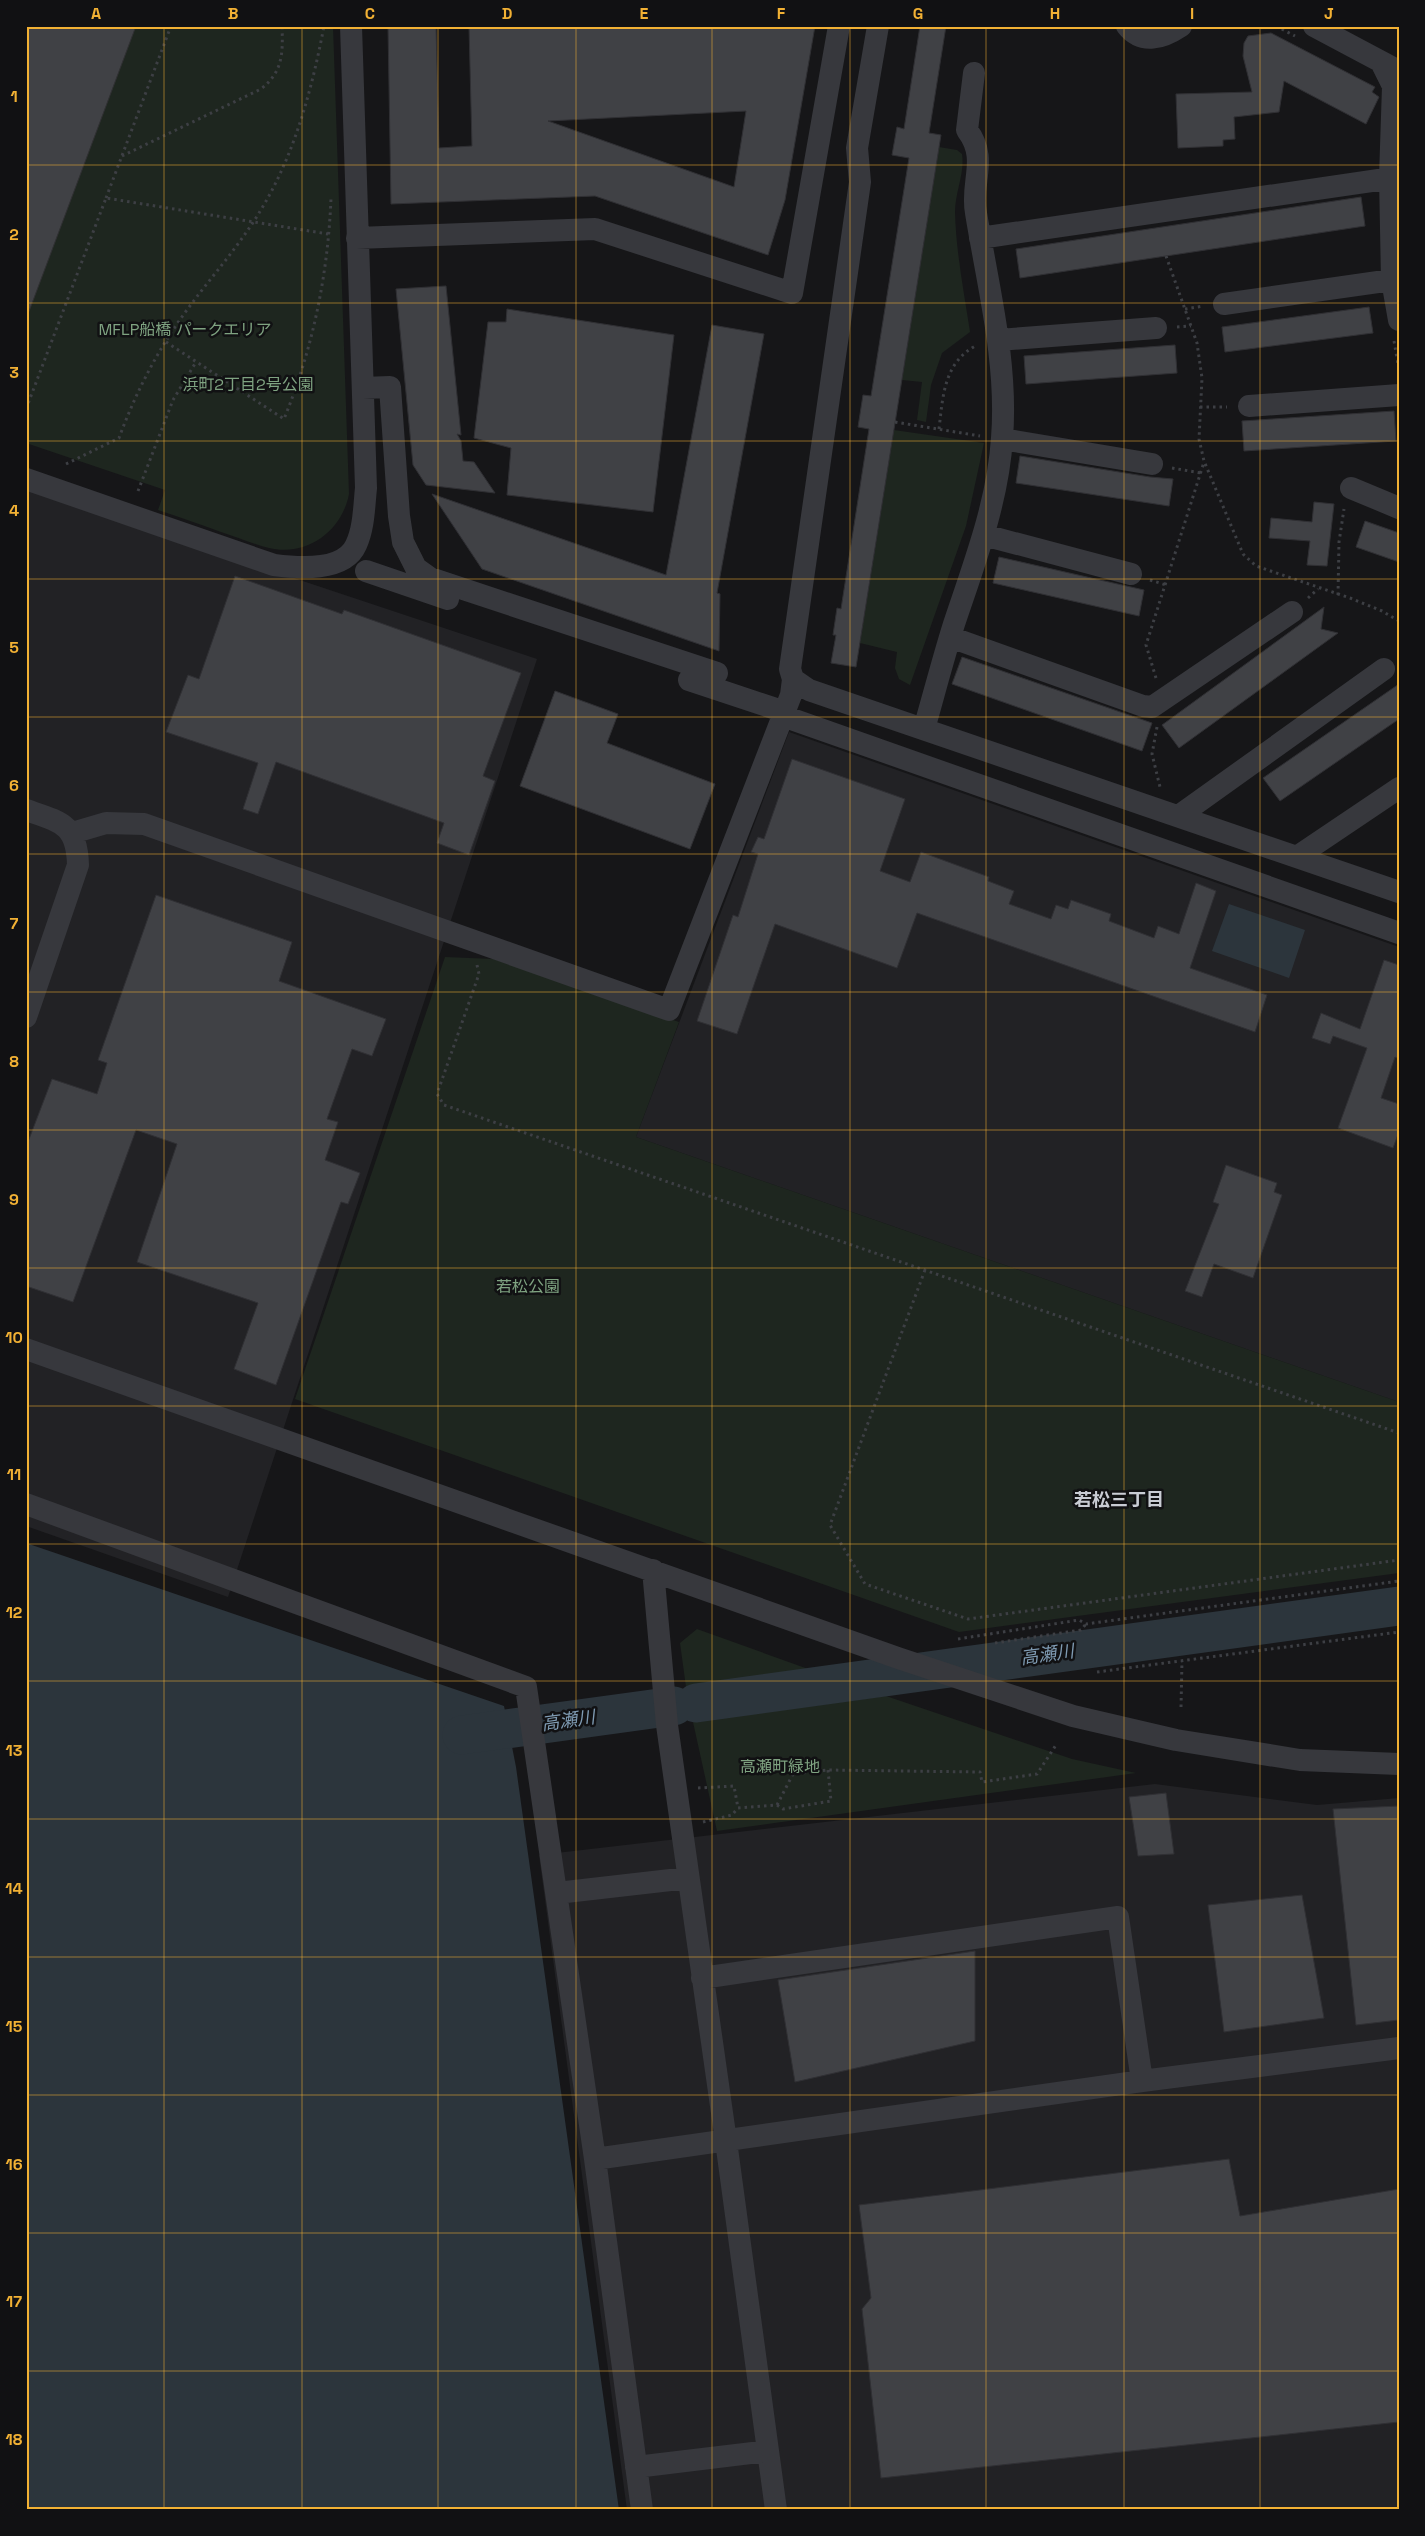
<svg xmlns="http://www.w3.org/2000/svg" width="1425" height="2536" font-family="'Space Grotesk','Noto Sans JP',sans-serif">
<rect width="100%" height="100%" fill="#161618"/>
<path fill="#222225" d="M26 489 537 659 228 1597 26 1526Z
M789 732 1399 947V1402L636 1137Z
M1155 1784 1317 1805 1399 1798V2510H627L539 1855Z"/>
<path fill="#1e261f" d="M26 26H333L349 494C342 531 307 557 269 548 253 544 237 537 221 532 200 524 179 517 158 510L165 490 26 443Z
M939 147 957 150 962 154C965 173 955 192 955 212 956 252 964 292 970 332L942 353 931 385 926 422 917 420 922 382 902 380Z
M894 430 984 443 966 526 910 685 899 679 895 668 897 652 860 643Z
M445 957 494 959 679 1022 636 1137 1399 1402V1573L959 1632 295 1399Z
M697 1629 811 1670 686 1687 680 1643Z
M886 1696 1072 1759 1136 1773 717 1831 693 1722Z"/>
<path fill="#2c353c" d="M1229 904 1305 930 1289 978 1212 951Z
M26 1543 504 1706 516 1767 619 2510H26Z"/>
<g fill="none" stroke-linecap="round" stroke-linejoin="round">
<path stroke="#2c353c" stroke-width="39" d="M696 1703 1399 1606
M462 1735 674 1706"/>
</g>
<path fill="#404145" stroke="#303034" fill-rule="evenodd" d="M26 26H136L28 314H26Z
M388 26H436L439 148 472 146 469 26H815L785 200 768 255 595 196 391 204ZM746 111 734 187 548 121Z
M920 26H946L929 133 941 135 856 667 831 663 836 635H833L837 608 841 609 869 429 858 427 863 395 871 396 909 158 892 155 897 127 904 129Z
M1271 33 1375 87 1372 92 1379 97 1366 124 1284 81 1279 112 1234 117 1235 139 1223 140V146L1178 148 1176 94 1252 92 1243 56 1244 43 1248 36Z
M1361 197 1365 226 1020 278 1016 249Z
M446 286 461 435 457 434 461 441 463 461 474 462 495 493 426 485 413 465 396 289Z
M1369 307 1373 333 1225 352 1222 327Z
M507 309 674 335 653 512 507 495 511 448 474 438 488 322H506Z
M712 325 764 334 717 593 720 594 719 651 482 569 432 494 666 575Z
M1175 345 1177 373 1026 384 1024 356Z
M1394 411 1396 441 1244 451 1242 421Z
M1020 456 1150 477 1173 479 1169 506 1016 483Z
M1314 502 1334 504 1327 566 1307 565 1310 541 1269 538 1271 518 1312 522Z
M1365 521 1399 533V562L1356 547Z
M999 557 1144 590 1139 616 993 583Z
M235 576 342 614 344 610 521 673 483 776 495 781 469 855 437 843 444 823 276 762 258 814 243 809 258 763 166 732 188 675 199 679Z
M1324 607 1321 629 1338 633 1179 748 1162 725Z
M962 657 1152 723 1142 751 952 684Z
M1399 684V719L1280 801 1263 778Z
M555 691 618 714 607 743 715 784 690 849 520 786Z
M792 759 905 799 880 871 910 882 921 852 989 877 988 881 1014 891 1009 904 1051 919 1056 905 1068 909 1071 900 1111 914 1109 921 1154 938 1158 926 1179 934 1196 883 1216 891 1190 968 1267 995 1255 1032 917 913 897 968 775 924 737 1034 697 1021 733 915 738 917 758 854 751 852 758 837 764 839Z
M156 895 292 942 279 981 386 1019 372 1056 352 1049 327 1119 338 1122 325 1160 360 1173 348 1204 341 1202 276 1385 234 1369 258 1303 137 1262 177 1144 136 1130 73 1302 26 1286V1147L52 1079 97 1094 107 1063 98 1060Z
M1384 960 1399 965V1059L1395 1057 1381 1098 1399 1104V1132L1393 1148 1338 1128 1367 1048 1333 1036 1330 1044 1312 1038 1321 1013 1360 1029Z
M1226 1165 1277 1183 1274 1192 1282 1195 1253 1278 1214 1264 1202 1297 1185 1291 1219 1204 1213 1202Z
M1166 1793 1174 1854 1138 1856 1129 1797Z
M1399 1806V2020L1356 2025 1333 1809Z
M1302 1895 1324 2018 1224 2032 1208 1905Z
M975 1951V2041L795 2082 778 1980Z
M1229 2159 1240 2216 1399 2189V2422L881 2478 862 2309 871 2298 859 2205Z"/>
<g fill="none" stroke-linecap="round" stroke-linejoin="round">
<path stroke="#3d3f44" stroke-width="3" stroke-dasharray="2.5 4" stroke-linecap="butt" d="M1276 26 1295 36
M122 156 261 89C283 72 283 53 282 26
M106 198 171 26
M1166 256 1197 343 1202 378 1199 439 1204 461 1243 554 1256 566 1350 598 1382 611 1399 621
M1185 309 1204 306
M1177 327 1191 326
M1394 341 1399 370
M166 342 284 419C313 348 328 274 331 198
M1200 407H1227
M26 409 106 198 328 234
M895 422 980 436
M939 429C943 395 944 362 977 345
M66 464 119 438C134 397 154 357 179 321 206 282 238 249 262 208 295 153 312 89 324 26
M1172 468 1201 473
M138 491 173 400 196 362
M1150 580 1166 585
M1338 595 1339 542 1344 509
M1308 598 1318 589
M1156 678 1146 645 1204 462
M1157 727 1152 754 1160 787
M477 965 479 974 437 1094 444 1105 1399 1433
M925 1270 830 1525 865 1584 968 1619 1399 1560
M958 1639 1079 1620 1086 1624 1399 1581
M995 1643 1081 1630 1086 1624
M1097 1672 1399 1632
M1181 1707 1182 1661
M698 1788 734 1786 738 1808 777 1805 793 1774 828 1770 980 1772 982 1782 1037 1774 1056 1745
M777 1805 783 1809 831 1801 828 1770
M703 1822 732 1815 738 1808"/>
<path stroke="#37383d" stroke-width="22" d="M878 26 857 148 860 182 790 669 793 679 809 690 1399 892
M1127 26C1142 45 1163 38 1181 26
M1314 26 1393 68
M1381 62 1393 86 1390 177 1392 280 1399 320
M357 238 595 229 792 293 839 26
M980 238 1399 177
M1224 304 1392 280
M998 340 1156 328
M363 388 390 387 399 516 403 542 416 568 430 578 717 673
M1249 406 1399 395
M1002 439 1152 464
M26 479 274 565C298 568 344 572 356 545 364 528 364 507 366 488L351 26
M1351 488 1399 508
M984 535 1131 574
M366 571 448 599
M950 637 1143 706 1152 707 1292 612
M689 680 785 712
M783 716 1399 933
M924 729C934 694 943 659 954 624 974 564 998 502 1002 438 1008 363 988 287 976 213 970 182 989 159 967 130L974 73
M26 810C61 822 77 824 78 865L26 1017
M1180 815 1384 669
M72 833 106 823 144 824 669 1010 791 695 793 679
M1298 856 1399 788
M26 1349 898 1658 1073 1716 1176 1740 1300 1760 1399 1764
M26 1504 526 1687 595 2159 642 2510
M653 1570 667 1725 726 2141 776 2510
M557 1893 688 1878
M702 1978 1118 1917 1142 2081
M595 2159 1142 2081 1399 2048
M636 2467 768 2451"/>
</g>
<path fill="none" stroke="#f2b134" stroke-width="1" stroke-opacity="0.55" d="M164 26V2510M302 26V2510M438 26V2510M576 26V2510M712 26V2510M850 26V2510M986 26V2510M1124 26V2510M1260 26V2510M26 165H1399M26 303H1399M26 441H1399M26 579H1399M26 717H1399M26 854H1399M26 992H1399M26 1130H1399M26 1268H1399M26 1406H1399M26 1544H1399M26 1681H1399M26 1819H1399M26 1957H1399M26 2095H1399M26 2233H1399M26 2371H1399"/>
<g text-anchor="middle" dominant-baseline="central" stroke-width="5" stroke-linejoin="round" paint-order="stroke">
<g font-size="16" fill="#7fa381" stroke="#111113">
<text x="185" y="329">MFLP船橋 パークエリア</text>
<text x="248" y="384">浜町2丁目2号公園</text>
<text x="528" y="1286">若松公園</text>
<text x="780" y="1766">高瀬町緑地</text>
</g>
<g font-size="18" font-weight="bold" fill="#c9ccd4" stroke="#111113">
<text x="1119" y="1499">若松三丁目</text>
</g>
<g font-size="18" font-style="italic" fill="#7f9bb3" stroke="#111113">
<text transform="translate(1047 1654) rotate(-8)">高瀬川</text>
<text transform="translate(568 1720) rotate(-8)">高瀬川</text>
</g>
</g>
<rect width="1425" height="2536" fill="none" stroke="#111113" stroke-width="55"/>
<rect x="28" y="28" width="1370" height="2480" fill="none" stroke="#f2b134" stroke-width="2"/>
<g font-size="16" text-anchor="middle" font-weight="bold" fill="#f2b134">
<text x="96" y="19">A</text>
<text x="233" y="19">B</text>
<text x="370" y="19">C</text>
<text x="507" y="19">D</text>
<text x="644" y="19">E</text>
<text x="781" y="19">F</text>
<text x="918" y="19">G</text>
<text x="1055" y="19">H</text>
<text x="1192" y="19">I</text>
<text x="1329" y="19">J</text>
<text x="14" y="102">1</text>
<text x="14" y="240">2</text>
<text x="14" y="378">3</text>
<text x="14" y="516">4</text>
<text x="14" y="653">5</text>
<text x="14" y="791">6</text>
<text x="14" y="929">7</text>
<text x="14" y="1067">8</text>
<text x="14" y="1205">9</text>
<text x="14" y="1343">10</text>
<text x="14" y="1480">11</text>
<text x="14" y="1618">12</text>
<text x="14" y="1756">13</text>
<text x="14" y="1894">14</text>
<text x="14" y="2032">15</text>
<text x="14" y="2170">16</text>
<text x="14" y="2307">17</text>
<text x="14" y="2445">18</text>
</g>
</svg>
